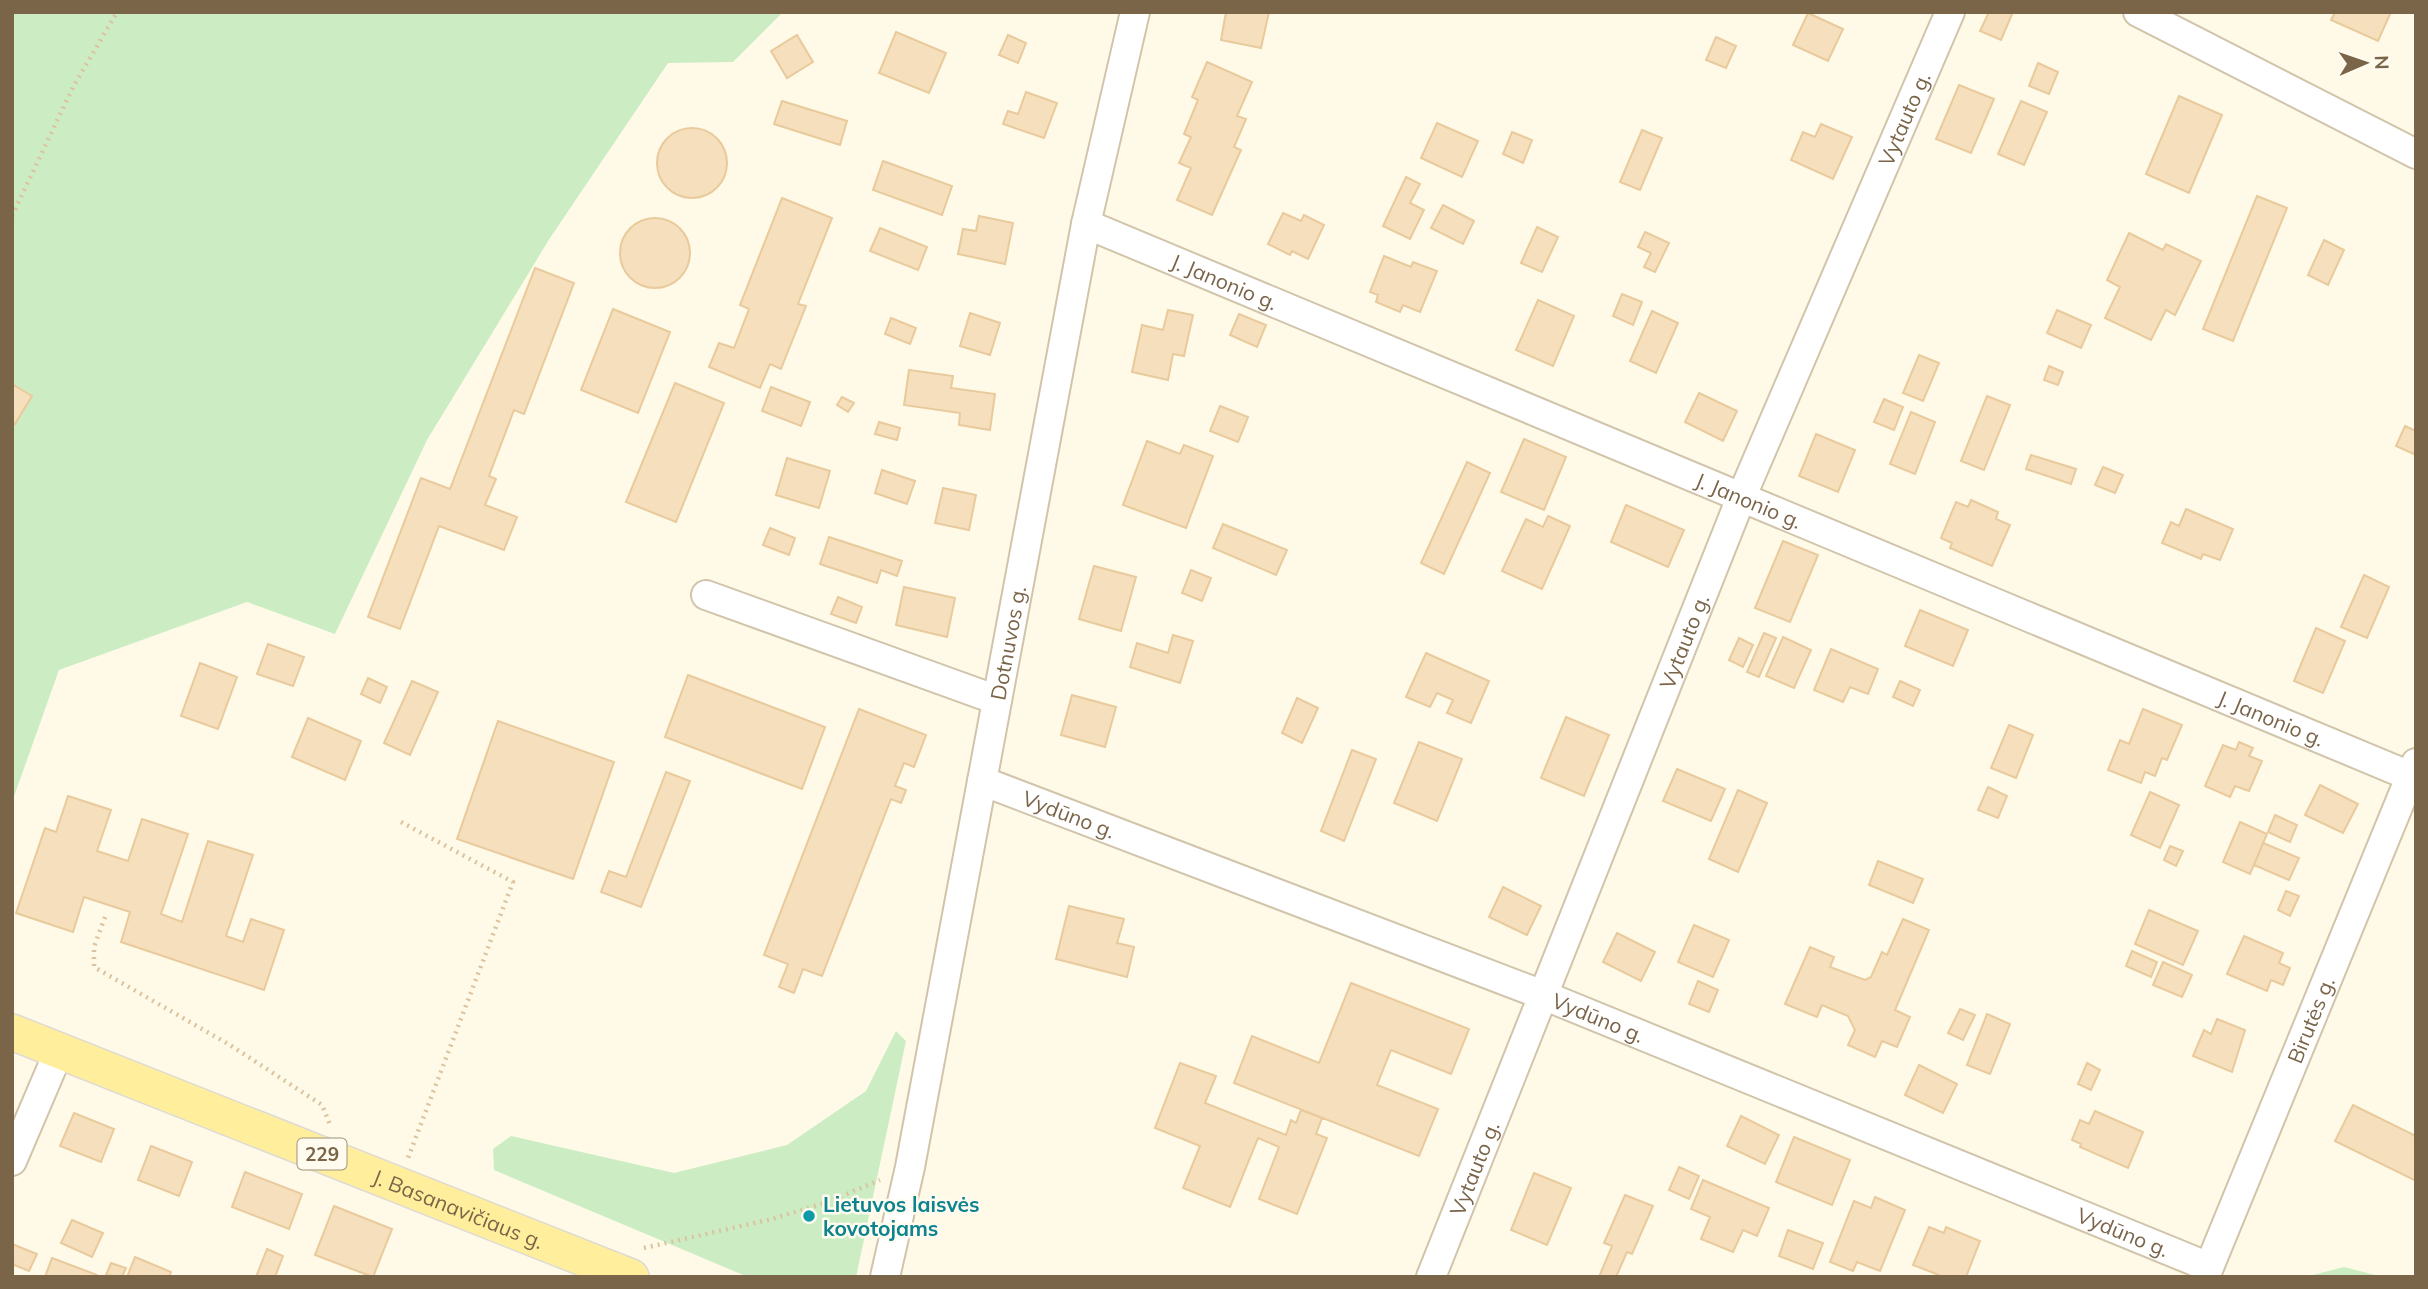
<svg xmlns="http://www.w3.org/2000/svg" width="2428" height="1289" font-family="Mulish,sans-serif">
<rect width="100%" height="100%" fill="#fefae7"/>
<path fill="#ccedc4" d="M12 12H783L733 62 668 63 550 238 427 440 335 634 247 602 59 670 12 802Z
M896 1031 906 1041 856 1277H748L494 1170 493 1149 511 1136 674 1173 787 1145 866 1091Z
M2344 1267 2383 1277H2305Z"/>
<path fill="#f5dfbd" stroke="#e9ca9c" stroke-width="2" d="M1226 12H1269L1261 48 1221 40Z
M1989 12H2013L2001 40 1980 31Z
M2335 12H2391L2378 41 2331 20Z
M1808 13 1843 29 1828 61 1793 45Z
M896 32 946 53 929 93 879 73Z
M797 35 813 62 787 78 771 51Z
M1008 35 1026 43 1018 63 999 55Z
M1716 37 1736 46 1726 68 1706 60Z
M1207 62 1252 82 1237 116 1246 119 1234 147 1241 150 1212 215 1177 200 1191 168 1179 163 1191 137 1184 134 1198 100 1192 97Z
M2038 63 2058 72 2049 94 2029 86Z
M1959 85 1994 99 1971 153 1936 139Z
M1026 92 1057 103 1044 138 1003 124 1008 111 1018 114Z
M2179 96 2222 115 2189 193 2146 174Z
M782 101 847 121 840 145 774 124Z
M2021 101 2047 112 2024 165 1998 154Z
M1437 123 1478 141 1462 177 1421 158Z
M1821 124 1852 137 1833 179 1791 160 1803 132 1815 137Z
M657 163a35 35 0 1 1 70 0a35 35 0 1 1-70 0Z
M1642 130 1662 138 1640 190 1620 182Z
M1512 132 1532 140 1523 163 1503 154Z
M883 161 952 186 942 215 873 190Z
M1406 177 1420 184 1410 203 1424 210 1410 239 1383 226Z
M2257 196 2287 208 2233 341 2203 329Z
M782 198 832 218 798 304 806 306 781 369 770 364 760 388 709 367 719 343 734 348 749 309 740 305Z
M1443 205 1474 221 1463 244 1431 228Z
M1283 213 1301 221 1304 215 1324 225 1308 259 1292 251 1290 255 1268 244Z
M979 216 1013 223 1005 264 958 254 963 229 976 231Z
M620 253a35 35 0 1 1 70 0a35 35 0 1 1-70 0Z
M1537 227 1558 237 1542 272 1521 263Z
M880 228 927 247 918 270 870 251Z
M1645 232 1669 243 1655 272 1644 267 1651 253 1638 247Z
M2129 233 2163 250 2166 244 2201 261 2175 315 2166 310 2151 340 2105 318 2120 287 2107 280Z
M2324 240 2344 250 2328 285 2308 275Z
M1384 256 1411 267 1413 262 1437 271 1420 312 1403 305 1400 312 1376 302 1378 295 1370 292Z
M535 268 574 283 524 414 514 410 489 476 496 479 485 505 517 517 504 550 439 526 400 629 368 617 421 478 450 489Z
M1622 294 1642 302 1633 325 1613 316Z
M1538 300 1574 316 1553 366 1516 350Z
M613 309 670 332 638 413 581 390Z
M1168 310 1193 315 1184 356 1173 354 1168 380 1132 372 1142 325 1163 330Z
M2057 310 2091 325 2081 348 2047 333Z
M1652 311 1678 323 1656 373 1630 361Z
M970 313 1000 323 990 355 960 346Z
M1239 314 1266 325 1257 347 1230 335Z
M891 318 916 328 910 344 885 334Z
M1919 355 1939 363 1923 401 1903 393Z
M2049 366 2063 372 2058 385 2044 380Z
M909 370 953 376 951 388 995 394 990 430 959 425 960 413 904 405Z
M675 383 724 403 676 522 626 502Z
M12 384 32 396 15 424 12 422Z
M771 387 810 402 801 426 762 411Z
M1699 393 1737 411 1723 441 1685 422Z
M1987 396 2010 405 1984 470 1961 461Z
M842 397 854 403 848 412 837 405Z
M1884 399 1903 407 1894 430 1874 422Z
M1220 406 1248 417 1238 442 1210 431Z
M1911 412 1935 422 1915 474 1890 464Z
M879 422 900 428 897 440 875 434Z
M2405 426 2416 431V455L2396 446Z
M1816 434 1855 450 1838 492 1799 476Z
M1524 439 1566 457 1544 510 1501 492Z
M1147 441 1180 454 1184 445 1213 456 1186 528 1123 505Z
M2031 455 2076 469 2071 484 2026 469Z
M787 458 830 471 819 508 776 495Z
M1467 462 1490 473 1444 574 1421 563Z
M2103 467 2123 475 2115 493 2095 485Z
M882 470 915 481 907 504 875 493Z
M943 488 976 495 969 530 935 523Z
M1971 500 1998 512 1996 519 2010 525 1992 566 1950 548 1952 543 1941 538 1956 502 1968 507Z
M1626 505 1684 530 1668 567 1611 542Z
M2186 509 2233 529 2220 560 2203 554 2201 559 2162 543 2171 522 2179 526Z
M1548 516 1570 526 1542 589 1502 571 1526 519 1543 527Z
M1223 524 1287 550 1276 575 1213 548Z
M770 528 795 538 789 555 763 545Z
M829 537 902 561 897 576 881 570 877 583 820 564Z
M1783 541 1818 555 1790 622 1755 608Z
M1094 566 1136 577 1121 631 1079 619Z
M1191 570 1211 578 1202 601 1182 593Z
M2364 575 2389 587 2367 638 2341 627Z
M904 587 955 598 947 637 896 625Z
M838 597 862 607 856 623 831 614Z
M1920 610 1968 630 1953 666 1905 646Z
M2316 628 2345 641 2323 693 2294 681Z
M1764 633 1776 638 1759 677 1747 672Z
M1173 635 1193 641 1180 683 1130 667 1137 643 1168 653Z
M1783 637 1811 650 1794 688 1766 676Z
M1739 638 1753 645 1743 667 1729 660Z
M268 644 304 657 293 686 257 674Z
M1831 649 1878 669 1868 694 1850 687 1843 702 1814 690Z
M1426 653 1489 681 1471 723 1447 713 1453 700 1437 693 1430 707 1406 697Z
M200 663 237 677 218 729 181 716Z
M688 675 825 727 802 789 665 737Z
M368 678 387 687 380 703 361 694Z
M412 681 438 692 410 755 384 743Z
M1900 681 1920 690 1913 706 1893 697Z
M1072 695 1116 707 1105 747 1061 735Z
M1297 698 1318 708 1302 743 1282 733Z
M859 709 926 735 914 767 904 763 895 786 906 790 901 803 891 799 822 976 803 969 794 993 779 987 788 964 764 955Z
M2143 709 2182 725 2167 760 2162 758 2155 776 2145 772 2141 783 2108 770 2120 740 2129 744Z
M1566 717 1609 735 1584 796 1541 778Z
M308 718 361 741 345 780 292 757Z
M498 721 614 762 573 879 457 839Z
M2009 725 2033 735 2016 778 1991 768Z
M1419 742 1462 759 1437 821 1394 803Z
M2239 742 2253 748 2249 756 2262 761 2249 791 2235 786 2230 797 2205 786 2223 745 2236 750Z
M1352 750 1376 759 1344 841 1321 831Z
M1677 769 1725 789 1711 821 1663 801Z
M666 772 690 781 641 907 601 892 609 871 626 877Z
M2320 785 2358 804 2343 833 2305 815Z
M1988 787 2007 796 1998 818 1978 810Z
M1738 790 1767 803 1738 872 1709 859Z
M2150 792 2179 805 2160 848 2131 835Z
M68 796 111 810 97 851 128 861 142 819 188 834 161 914 182 922 208 841 253 855 226 936 243 942 251 919 284 930 264 990 121 942 130 912 84 897 73 932 16 913 45 828 56 832Z
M2275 815 2297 825 2290 842 2268 832Z
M2240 822 2267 834 2250 874 2223 862Z
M2263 843 2299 858 2289 880 2254 865Z
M2170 846 2183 851 2176 866 2164 860Z
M1878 861 1923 879 1913 903 1869 885Z
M1503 887 1541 906 1527 935 1489 917Z
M2286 891 2299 896 2290 916 2278 910Z
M1069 906 1124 919 1117 943 1134 947 1127 977 1056 959Z
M2149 910 2198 931 2183 965 2135 944Z
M1903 919 1929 930 1895 1010 1910 1017 1897 1047 1882 1041 1875 1057 1848 1045 1855 1030 1848 1016 1822 1005 1817 1017 1785 1004 1810 947 1834 957 1830 967 1865 980 1871 977 1882 952 1887 955Z
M1694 925 1729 940 1713 977 1678 962Z
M1617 933 1655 952 1641 981 1603 962Z
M2244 936 2283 953 2279 963 2290 968 2283 985 2271 980 2267 991 2227 974Z
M2132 951 2157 962 2151 977 2126 966Z
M2163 962 2192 975 2182 997 2153 985Z
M1698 981 1718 990 1709 1012 1689 1004Z
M1351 983 1469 1029 1451 1074 1391 1050 1377 1085 1438 1109 1419 1156 1234 1083 1252 1036 1319 1063Z
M1960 1009 1975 1015 1963 1040 1948 1033Z
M1987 1014 2010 1024 1990 1074 1967 1065Z
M2217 1019 2245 1030 2232 1072 2193 1056 2204 1030 2211 1034Z
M1180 1063 1216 1076 1205 1103 1286 1135 1291 1120 1296 1123 1301 1110 1322 1118 1316 1134 1327 1138 1297 1214 1259 1199 1279 1147 1258 1138 1230 1207 1183 1188 1200 1146 1155 1128Z
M2087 1063 2100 1070 2091 1090 2078 1084Z
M1919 1065 1957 1084 1943 1113 1905 1095Z
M2353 1105 2416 1136V1181L2335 1141Z
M2095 1111 2143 1132 2128 1168 2080 1147 2081 1144 2072 1140 2080 1120 2089 1124Z
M74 1113 114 1129 101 1162 60 1146Z
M1741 1116 1779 1135 1765 1164 1727 1146Z
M1794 1137 1850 1160 1832 1205 1776 1182Z
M151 1146 192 1162 179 1196 138 1180Z
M1679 1167 1699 1176 1689 1199 1669 1190Z
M245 1172 302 1194 289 1229 232 1207Z
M1534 1173 1571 1188 1547 1245 1511 1230Z
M1703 1180 1769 1208 1757 1236 1743 1230 1733 1252 1701 1239 1710 1217 1691 1209Z
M1625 1195 1653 1206 1632 1254 1627 1252 1616 1277H1599L1612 1246 1604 1243Z
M1875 1197 1905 1210 1880 1271 1857 1262 1853 1271 1830 1262 1854 1201 1871 1208Z
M334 1206 392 1229 373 1277 315 1255Z
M72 1220 103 1233 92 1257 61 1243Z
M1929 1227 1944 1233 1946 1227 1980 1241 1966 1277H1944L1913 1265Z
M1788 1230 1823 1243 1813 1269 1779 1256Z
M12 1244 37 1254 29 1271 12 1264Z
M267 1249 283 1256 275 1277H256Z
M135 1257 171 1272 169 1277H127Z
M52 1258 97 1275 96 1277H45Z
M111 1263 126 1268 122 1277 106 1275Z"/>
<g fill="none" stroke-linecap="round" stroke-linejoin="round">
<defs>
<g id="minor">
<path d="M2138 12 2416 154"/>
<path id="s1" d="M1086 224 2410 776"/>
<path d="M706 595 997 700"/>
<path id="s2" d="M982 781 1543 995 2209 1267"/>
<path d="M12 1161 59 1051"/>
<path id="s3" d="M885 1277 910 1167 1086 224 1135 12"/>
<path id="s4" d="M1431 1277 1741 498 1950 12"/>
<path id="s5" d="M2205 1277 2416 763"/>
</g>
<g id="major">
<path id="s6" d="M12 1032 631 1277"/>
</g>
</defs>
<use href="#minor" stroke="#d1c4ab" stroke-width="32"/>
<use href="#major" stroke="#dfdad3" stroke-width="38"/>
<path stroke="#dbc39f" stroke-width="4.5" stroke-dasharray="2 5" stroke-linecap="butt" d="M12 216 73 87 117 12
M401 822 513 882 408 1158
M105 917 94 947V967L230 1045 322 1105 331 1127
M644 1248 772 1219 825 1203 880 1180"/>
<use href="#minor" stroke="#fff" stroke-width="28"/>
<use href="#major" stroke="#ffef9d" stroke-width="35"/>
</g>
<circle fill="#0f9aa8" stroke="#fffcef" stroke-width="2.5" cx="809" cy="1216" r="7"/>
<g text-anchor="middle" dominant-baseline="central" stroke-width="5" stroke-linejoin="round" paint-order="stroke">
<rect fill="#fffcef" stroke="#a2927b" stroke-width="2" x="297.5" y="1138.5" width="49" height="31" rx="5"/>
<g font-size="19" font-weight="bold" fill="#7a6549">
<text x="322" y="1154">229</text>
</g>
<g font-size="21" fill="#7a6549" stroke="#fffcef">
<text stroke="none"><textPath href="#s4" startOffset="1251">Vytauto g.</textPath></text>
<text stroke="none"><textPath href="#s1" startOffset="150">J. Janonio g.</textPath></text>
<text stroke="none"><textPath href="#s1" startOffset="718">J. Janonio g.</textPath></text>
<text stroke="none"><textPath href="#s4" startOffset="684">Vytauto g.</textPath></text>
<text stroke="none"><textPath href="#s3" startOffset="646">Dotnuvos g.</textPath></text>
<text stroke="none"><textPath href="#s1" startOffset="1284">J. Janonio g.</textPath></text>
<text stroke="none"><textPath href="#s2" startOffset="93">Vydūno g.</textPath></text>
<text stroke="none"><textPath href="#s2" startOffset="660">Vydūno g.</textPath></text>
<text stroke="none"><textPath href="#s5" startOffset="278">Birutės g.</textPath></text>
<text stroke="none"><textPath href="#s4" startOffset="117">Vytauto g.</textPath></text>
<text stroke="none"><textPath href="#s6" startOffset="480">J. Basanavičiaus g.</textPath></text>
<text stroke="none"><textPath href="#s2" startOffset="1227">Vydūno g.</textPath></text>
</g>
<g font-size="21" font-weight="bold" fill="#0d838f" stroke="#fffcef" text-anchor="start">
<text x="823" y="1204">Lietuvos laisvės<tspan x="823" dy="24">kovotojams</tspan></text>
</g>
</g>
<rect width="2428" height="1289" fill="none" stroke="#7a6549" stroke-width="28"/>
<g transform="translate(2365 63) rotate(88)" stroke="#fffcef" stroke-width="5" paint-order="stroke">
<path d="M0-5L12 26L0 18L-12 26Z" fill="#7a6549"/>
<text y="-10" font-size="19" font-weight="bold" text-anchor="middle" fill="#7a6549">N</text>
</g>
</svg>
